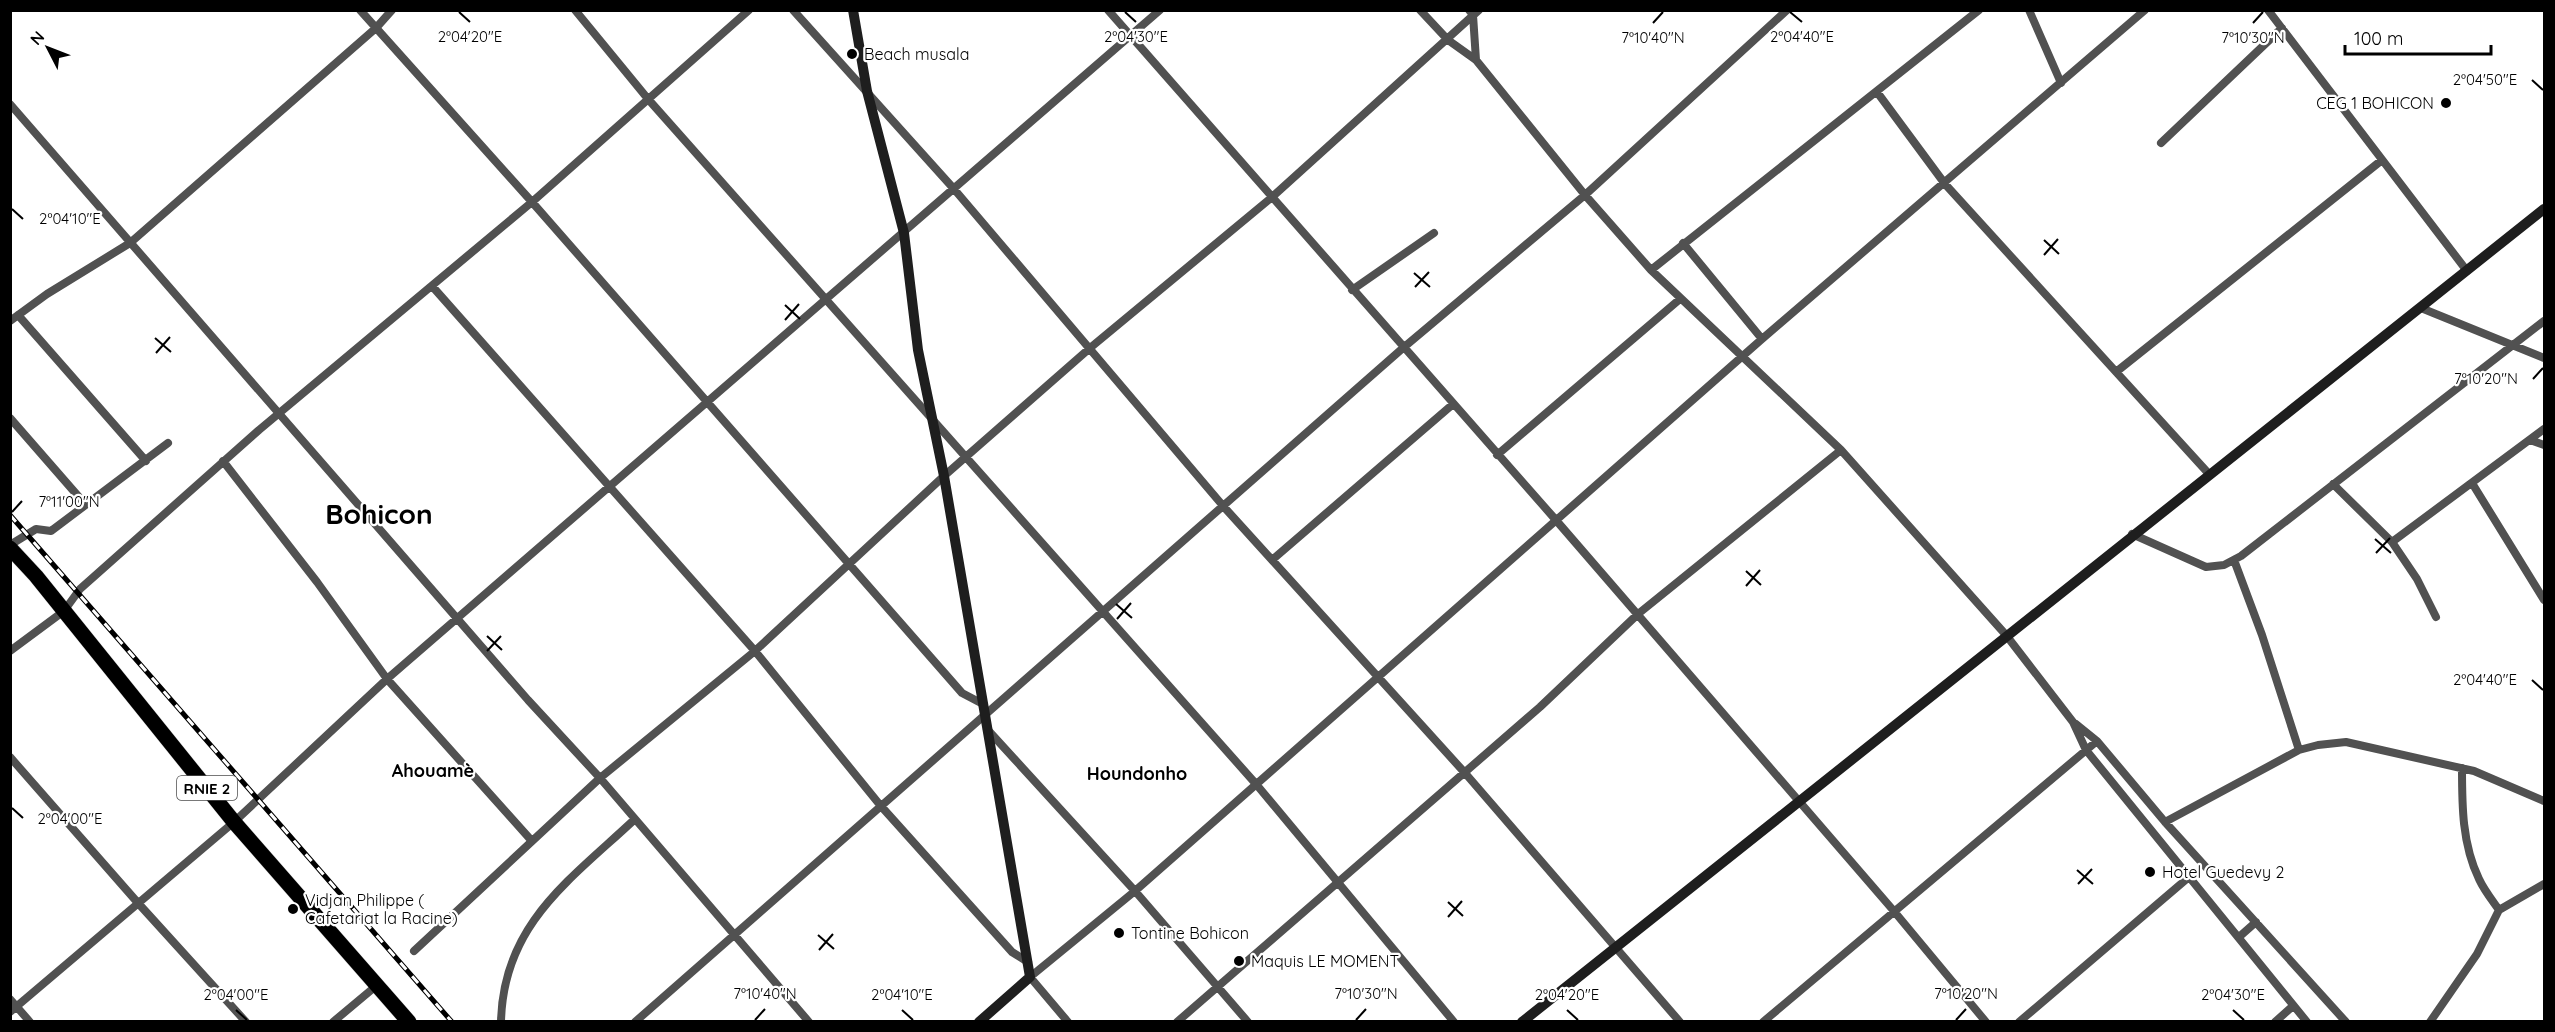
<svg xmlns="http://www.w3.org/2000/svg" width="2555" height="1032" font-family="Quicksand,sans-serif">
<rect width="100%" height="100%" fill="#fff"/>
<g fill="none" stroke-linecap="round" stroke-linejoin="round">
<defs>
<path id="highway" d="M10 548 36 576 234 822 409 1022"/>
</defs>
<use href="#highway" stroke="#dbdbdb" stroke-width="16"/>
<path stroke="#515151" stroke-width="8" d="M360 10 532 202 962 693 981 703
M575 10 648 99 1256 784 1454 1022
M793 10 954 189 1224 507 1465 773 1680 1022
M1108 10 1555 519 1893 910 1986 1022
M1420 10 1448 40 1476 60 1585 195 1651 270 1841 450 2006 635 2073 722 2086 750 2307 1022
M1469 10 1473 15 1476 60
M2029 10 2061 83
M2268 10 2467 271
M1877 92 1945 184 2209 474
M10 104 528 700 600 778 809 1022
M2161 143 2282 28
M1683 243 1762 339
M1651 270 1979 10
M432 286 755 651 880 805 1012 952 1028 962
M1352 290 1434 233
M2421 308 2544 358
M18 315 146 461
M10 321 47 294 130 243 376 28 392 10
M2116 372 2382 160
M10 418 85 504
M2530 440 2544 445
M1497 455 1680 299
M223 461 317 582 387 679 531 840
M2472 483 2544 600
M2333 484 2392 542 2417 579 2436 617
M2132 534 2206 567 2224 565 2241 556 2544 321
M2392 542 2544 429
M10 545 36 529 51 531 168 443
M1272 560 1452 405
M2234 560 2262 635 2299 750
M10 651 64 611 80 589 259 430 532 202 749 10
M2076 724 2097 741 2165 822 2346 1022
M987 729 1135 891 1248 1022
M10 757 138 903 246 1022
M2462 768C2462 805 2462 844 2479 879 2484 890 2492 900 2499 910
M2165 822 2299 750 2318 745 2346 742 2474 771 2544 801
M2239 937 2256 922
M414 951 600 778 755 651 944 476 1090 348 1271 198 1479 10
M10 999 30 1022
M10 1012 234 822 387 679 1160 10
M333 1022 376 986
M501 1022C503 924 570 880 635 819
M635 1022 1403 348 1585 195 1787 10
M1068 1022 1030 977 1135 891 1762 339 2145 10
M1177 1022 1540 707 1638 614 1841 450
M1763 1022 2097 741
M2019 1022 2189 877
M2275 1022 2293 1006
M2430 1022 2477 954 2499 910 2544 884"/>
<path stroke="#1e1e1e" stroke-width="10" d="M853 10 867 91 904 233 918 350 944 476 1030 977 979 1022
M1522 1022 2544 209"/>
<use href="#highway" stroke="#000" stroke-width="15"/>
<defs>
<path id="rail" d="M10 515 452 1022"/>
</defs>
<use href="#rail" stroke="#000" stroke-width="5"/>
<use href="#rail" stroke="#fff" stroke-width="3" stroke-dasharray="9" stroke-linecap="butt"/>
</g>
<path fill="none" stroke="#000" stroke-width="2" d="M459 12 470 22M1125 12 1136 22M1790 12 1802 22M1653 23 1663 12M2253 23 2263 12M2532 80 2543 90M12 209 23 219M2044 240 2059 254M2044 255 2058 239M1414 273 1430 287M1415 287 1429 272M785 305 800 319M785 320 799 304M155 338 171 352M156 353 170 337M2533 379 2543 368M12 512 22 501M2375 539 2391 553M2376 553 2390 538M1746 571 1761 585M1746 586 1760 570M1116 604 1132 618M1117 619 1131 603M487 636 502 650M487 651 501 636M2532 680 2543 690M12 808 23 818M2077 870 2093 884M2078 884 2092 869M1448 902 1463 916M1448 917 1462 901M818 935 834 949M819 950 833 934M236 1010 247 1020M902 1010 913 1020M1567 1010 1578 1020M2233 1010 2244 1020M755 1020 765 1009M1356 1020 1366 1009M1956 1020 1966 1009"/>
<g fill="#000" stroke="#fff" stroke-width="2">
<circle cx="852" cy="54" r="6"/>
<circle cx="2446" cy="103" r="6"/>
<circle cx="2150" cy="872" r="6"/>
<circle cx="293" cy="909" r="6"/>
<circle cx="1119" cy="933" r="6"/>
<circle cx="1239" cy="961" r="6"/>
</g>
<g text-anchor="middle" dominant-baseline="central" stroke-width="4.5" stroke-linejoin="round" paint-order="stroke">
<rect fill="#fff" stroke="#4c4c4c" stroke-width="1.5" x="177" y="776" width="60" height="24" rx="4.5"/>
<g font-size="15" font-weight="bold" fill="#000">
<text x="207" y="788">RNIE 2</text>
</g>
<g font-size="16" fill="#000" stroke="#fff" text-anchor="start">
<text x="864" y="54">Beach musala</text>
<text x="2434" y="103" text-anchor="end">CEG 1 BOHICON</text>
<text x="2162" y="872">Hotel Guedevy 2</text>
<text x="305" y="900">Vidjan Philippe (<tspan x="305" dy="18">Cafetariat la Racine)</tspan></text>
<text x="1131" y="933">Tontine Bohicon</text>
<text x="1251" y="961">Maquis LE MOMENT</text>
</g>
<g font-size="18" font-weight="bold" fill="#000" stroke="#fff">
<text x="433" y="770">Ahouamè</text>
<text x="1137" y="773">Houndonho</text>
</g>
<g font-size="28" font-weight="bold" fill="#000" stroke="#fff">
<text x="379" y="513">Bohicon</text>
</g>
</g>
<g font-size="15" text-anchor="middle" fill="#000" stroke="#fff" stroke-width="4.5" stroke-linejoin="round" paint-order="stroke">
<text x="470" y="42">2°04'20"E</text>
<text x="1136" y="42">2°04'30"E</text>
<text x="1802" y="42">2°04'40"E</text>
<text x="1653" y="43">7°10'40"N</text>
<text x="2253" y="43">7°10'30"N</text>
<text x="2485" y="85">2°04'50"E</text>
<text x="70" y="224">2°04'10"E</text>
<text x="2486" y="384">7°10'20"N</text>
<text x="69" y="507">7°11'00"N</text>
<text x="2485" y="685">2°04'40"E</text>
<text x="70" y="824">2°04'00"E</text>
<text x="765" y="999">7°10'40"N</text>
<text x="1366" y="999">7°10'30"N</text>
<text x="1966" y="999">7°10'20"N</text>
<text x="236" y="1000">2°04'00"E</text>
<text x="902" y="1000">2°04'10"E</text>
<text x="1567" y="1000">2°04'20"E</text>
<text x="2233" y="1000">2°04'30"E</text>
</g>
<rect width="2555" height="1032" fill="none" stroke="#000000" stroke-width="24"/>
<g transform="translate(48 48) rotate(312)" stroke="#ffffff" stroke-width="4.5" paint-order="stroke">
<path d="M0-4.5L10 22L0 15L-10 22Z" fill="#000000"/>
<text y="-9" font-size="16" font-weight="bold" text-anchor="middle" fill="#000000">N</text>
</g>
<path d="M2345 45v9h146v-9" fill="none" stroke="#000000" stroke-width="3"/>
<text x="2354" y="45" font-size="18" fill="#000000" stroke="#ffffff" stroke-width="4.5" paint-order="stroke">100 m</text>
</svg>
